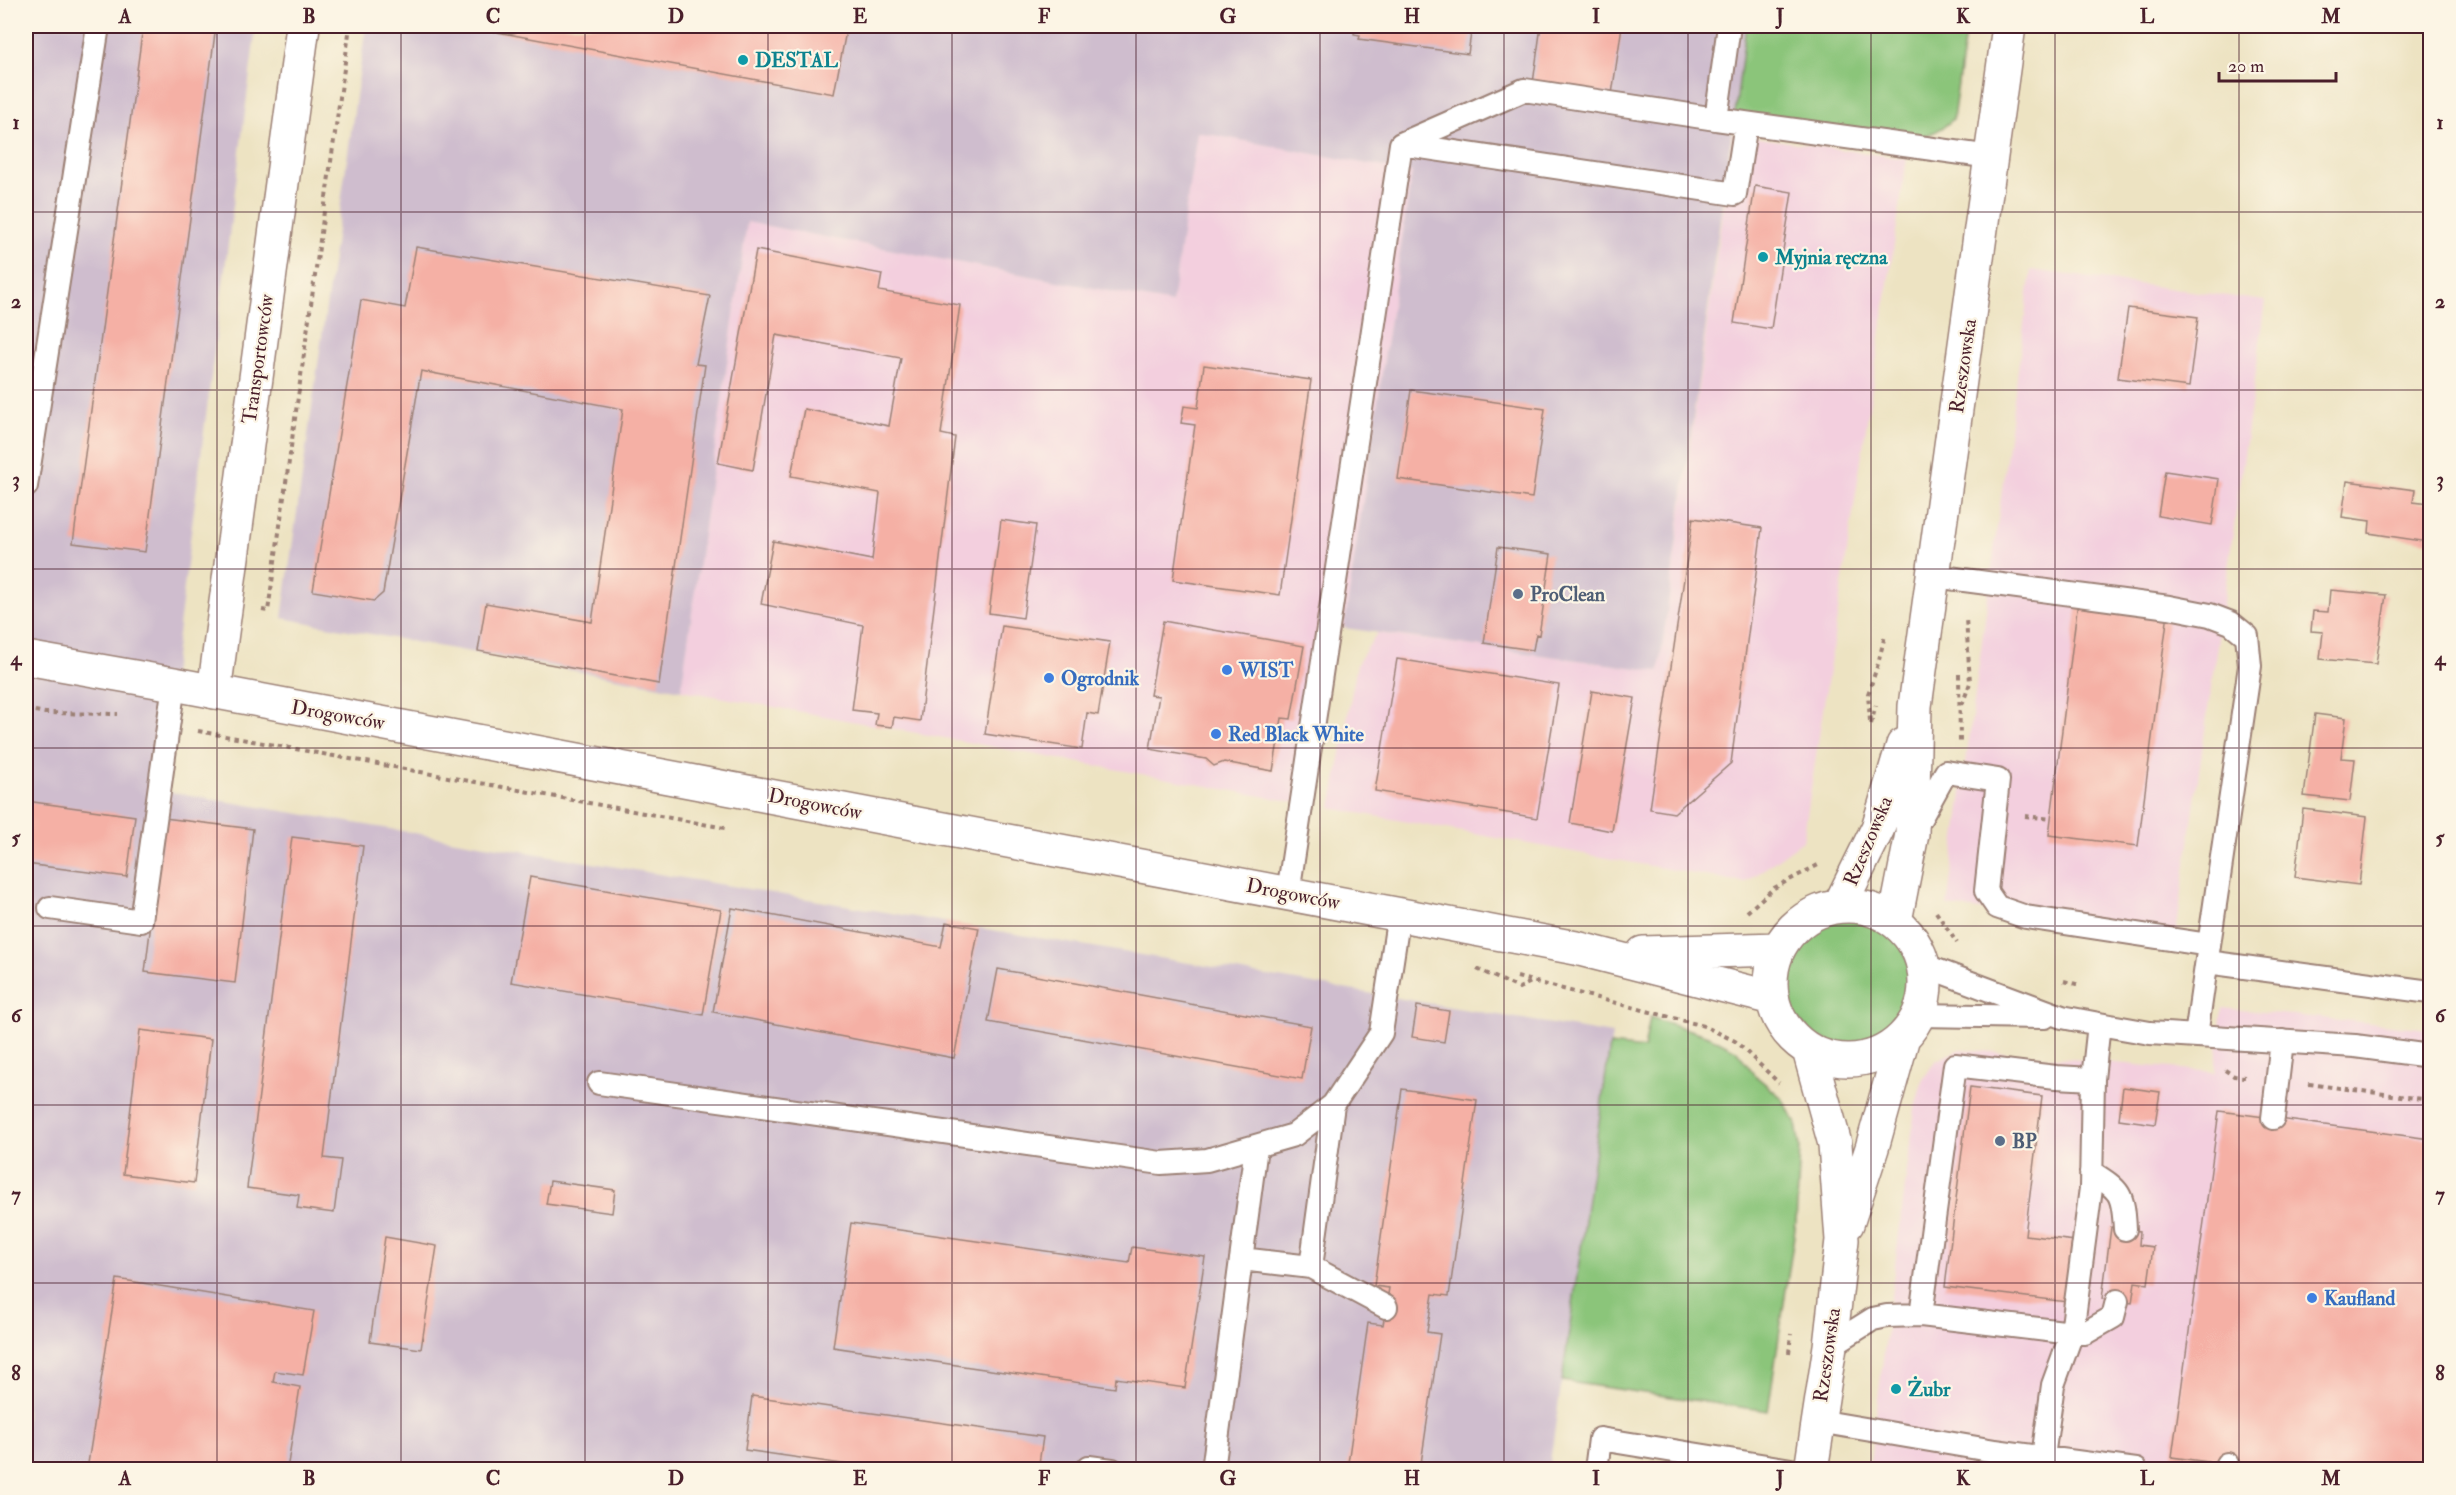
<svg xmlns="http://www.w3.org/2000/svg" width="2456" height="1495" font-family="'IM FELL Double Pica',serif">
<rect width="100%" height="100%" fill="#fcf5e5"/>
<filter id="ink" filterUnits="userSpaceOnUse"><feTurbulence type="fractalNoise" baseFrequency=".0167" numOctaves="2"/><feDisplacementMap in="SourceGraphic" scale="12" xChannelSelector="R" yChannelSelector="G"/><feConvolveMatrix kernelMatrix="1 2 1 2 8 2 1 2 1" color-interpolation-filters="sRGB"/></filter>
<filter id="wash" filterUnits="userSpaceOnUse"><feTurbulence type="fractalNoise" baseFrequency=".008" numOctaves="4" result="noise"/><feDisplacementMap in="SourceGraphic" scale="24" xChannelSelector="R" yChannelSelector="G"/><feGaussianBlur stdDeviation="1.35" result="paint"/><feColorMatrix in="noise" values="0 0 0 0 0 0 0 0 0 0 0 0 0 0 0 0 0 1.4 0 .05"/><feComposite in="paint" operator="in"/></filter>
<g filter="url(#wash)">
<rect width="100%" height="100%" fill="#ede3c2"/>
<path fill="#f3cfde" d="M1197 132 1412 172 1344 628 1324 626 1295 802 681 690 747 222 1172 303Z
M1733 134 1907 159 1803 841 1745 883 1331 808 1357 664 1377 633 1659 671Z
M2031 270 2266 301 2176 934 1947 906Z
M2222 1008 2430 1029V1469L1869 1470 1915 1108 1922 1081 1935 1061 1960 1049 2215 1072Z"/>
<path fill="#cfbdce" d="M26 26H256L158 790 1612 1034 1549 1469H26Z
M366 26H1746L1659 671 1344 628 1412 172 1197 132 1172 303 747 222 681 690 282 618Z"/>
<path fill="#8bc57a" stroke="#6a7252" stroke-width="1.5" d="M1746 26H1966L1953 119C1940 132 1927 136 1909 139L1735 113Z
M1785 981a63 63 0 1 1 126 0a63 63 0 1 1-126 0Z
M1650 1017 1711 1037 1736 1050 1757 1077 1782 1098 1796 1124 1800 1147 1796 1222 1768 1411 1562 1381 1610 1045 1644 1049Z"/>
<g id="blocks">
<path fill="#f5b0a5" d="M143 26H216L145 552 73 543Z
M464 26H847L834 94Z
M1355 26H1472L1468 54 1359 39 1360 35 1354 34Z
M1541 26H1622L1612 94 1533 83Z
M1755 186 1792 192 1771 329 1734 323Z
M416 247 710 296 696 364 705 365 659 684 478 651 486 603 592 622 623 409 421 371 383 593 374 601 313 591 361 300 405 308Z
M756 250 882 274 879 291 960 305 941 434 955 437 920 721 894 717 892 727 875 725 877 713 852 710 863 625 761 604 773 541 872 560 880 493 791 476 804 409 889 426 901 358 776 335 753 470 718 463Z
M2128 308 2198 317 2189 387 2118 378Z
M1204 365 1311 380 1280 595 1173 580 1195 425 1181 423 1184 406 1198 408Z
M1411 390 1545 409 1532 498 1398 479Z
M2165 471 2219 479 2212 525 2158 516Z
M2347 481 2415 490 2413 502 2430 504 2428 542 2369 533 2370 521 2342 517Z
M1693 518 1762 528 1731 763 1674 813 1650 809Z
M1001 520 1036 525 1023 618 989 613Z
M1498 547 1551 554 1539 635 1536 634 1533 650 1484 643Z
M2330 590 2386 595 2376 664 2320 659 2323 632 2311 631 2313 611 2328 612Z
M2078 601 2168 613 2138 846 2049 835Z
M1163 621 1304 646 1291 719 1282 718 1273 771 1224 762 1214 766 1206 759 1150 749 1159 696 1150 695Z
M1002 626 1110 642 1098 715 1087 713 1082 749 985 734Z
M1397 659 1559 685 1537 818 1375 791Z
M1592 691 1635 698 1612 831 1570 823Z
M2315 714 2346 718 2341 758 2355 759 2350 801 2304 796Z
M26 801 135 816 127 877 26 864Z
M2303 809 2367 817 2359 885 2295 877Z
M164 818 253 829 235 983 145 972Z
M292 837 363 846 324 1158 341 1160 334 1213 297 1208 299 1195 247 1188Z
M530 877 721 910 703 1015 511 982Z
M732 908 941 947 946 922 979 928 954 1058 713 1012Z
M998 969 1311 1026 1302 1079 988 1022Z
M1417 1006 1449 1011 1444 1042 1412 1037Z
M140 1030 211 1039 194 1183 123 1174Z
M1970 1087 2042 1096 2025 1235 2075 1241 2067 1302 1945 1287Z
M2123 1087 2160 1092 2155 1124 2119 1119Z
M1402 1089 1477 1100 1449 1296 1433 1294 1427 1332 1440 1334 1420 1470H1347L1368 1323 1383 1325 1389 1288 1374 1286Z
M2219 1111 2430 1139V1470H2266L2172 1457Z
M550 1181 615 1190 612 1213 546 1204Z
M851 1223 1129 1263 1132 1247 1205 1257 1185 1388 1116 1378 1115 1388 833 1347Z
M2111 1227 2140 1231 2139 1245 2153 1247 2148 1284 2135 1282 2132 1303 2102 1299Z
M385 1237 437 1246 421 1349 370 1342Z
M117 1279 314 1311 303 1375 275 1371 273 1382 300 1387 287 1470H87Z
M752 1396 1043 1437 1038 1470H884L745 1450Z"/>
</g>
</g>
<g filter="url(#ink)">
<use href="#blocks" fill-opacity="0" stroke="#9c8176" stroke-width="1.5"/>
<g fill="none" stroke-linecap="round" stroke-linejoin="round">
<defs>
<path id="service" d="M1729 26 1716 119 1991 157
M1401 144 1524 90 1716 119
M26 486 98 26
M1934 576 2169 607 2210 615 2231 623 2247 636 2250 666 2209 945
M1914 830 1946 772 1998 780 1986 891 1997 907 2026 917 2209 945 2196 1036
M1288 893 1401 144 1735 194 1746 123
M50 908 141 921 174 684
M2207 962 2430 992
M1923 965 2062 1017 2099 1024 2150 1033 2355 1046 2430 1056
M1918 1015 2045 1017
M599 1083 1161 1163 1207 1160 1294 1135 1333 1105 1381 1033 1399 914
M2273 1118 2282 1041
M2091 1172C2121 1191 2123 1193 2125 1229
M1241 1259 1311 1267 1386 1307
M1311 1267 1333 1105
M1921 1315 1955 1065 2056 1077 2093 1079
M1830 1346 1873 1319 1887 1316 1921 1315 2072 1333H2085L2113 1317 2117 1301
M1818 1421 1995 1451 2136 1470
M2043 1457 2053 1385 2072 1333 2091 1188 2093 1079 2099 1024
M1087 1470 1089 1467 1112 1470
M1213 1470 1256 1147
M1596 1470 1600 1439 1791 1470
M2224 1470 2227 1464"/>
<path id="minor" d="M214 692 303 26"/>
<path id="tertiary" d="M26 658 174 684 1576 948 1772 998
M1840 905 1878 828 1903 745
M1771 983a77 77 0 1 1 154 0a77 77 0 1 1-154 0Z
M1895 921 1912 834 1915 706 2009 26
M1643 953 1778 949
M1809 1050 1835 1144 1842 1240 1830 1346 1811 1470
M1847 1224 1872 1148 1903 1037"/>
</defs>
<use href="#service" stroke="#9c8176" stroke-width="26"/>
<use href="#minor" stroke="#9c8176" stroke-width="36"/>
<use href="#tertiary" stroke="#9c8176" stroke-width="36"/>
<path stroke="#9c8176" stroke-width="4" stroke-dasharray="4.5 4.5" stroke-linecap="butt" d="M262 610 268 611 350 26
M1959 674 1960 742
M1962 705 1970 683 1966 618
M26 709 45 713 118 714
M1870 721 1868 694 1878 664 1885 635
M1871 724 1876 705
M198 731 725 828
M2025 816 2051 819
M1747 912 1774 888 1818 865
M1936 912 1957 943
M1477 969 1519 988 1531 982
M1517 977 1704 1026 1735 1041 1779 1083
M2064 981 2080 985
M2225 1070 2234 1076 2245 1077
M2309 1084 2430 1100
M1789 1353 1791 1334"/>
<use href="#service" stroke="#fff" stroke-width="22"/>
<use href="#minor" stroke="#fff" stroke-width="33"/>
<use href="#tertiary" stroke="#fff" stroke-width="33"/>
</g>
</g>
<path fill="none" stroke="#4a1f2b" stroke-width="1.5" stroke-opacity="0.55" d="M217 26V1470M401 26V1470M585 26V1470M768 26V1470M952 26V1470M1136 26V1470M1320 26V1470M1504 26V1470M1688 26V1470M1871 26V1470M2055 26V1470M2239 26V1470M26 212H2430M26 390H2430M26 569H2430M26 748H2430M26 926H2430M26 1105H2430M26 1283H2430"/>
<g fill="#0f9aa8" stroke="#fcf5e5" stroke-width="2">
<circle cx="743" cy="60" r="6"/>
<circle cx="1763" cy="257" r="6"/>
<circle cx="1896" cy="1389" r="6"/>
</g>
<g fill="#5c6f8a" stroke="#fcf5e5" stroke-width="2">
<circle cx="1518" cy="594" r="6"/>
<circle cx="2000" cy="1141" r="6"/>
</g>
<g fill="#3f7fe0" stroke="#fcf5e5" stroke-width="2">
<circle cx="1227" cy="670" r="6"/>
<circle cx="1049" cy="678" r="6"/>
<circle cx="1216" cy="734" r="6"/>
<circle cx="2312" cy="1298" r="6"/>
</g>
<g text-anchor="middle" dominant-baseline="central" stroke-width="4.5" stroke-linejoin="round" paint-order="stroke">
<g font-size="20" font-weight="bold" fill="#0d838f" stroke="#fcf5e5" text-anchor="start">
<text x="755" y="60">DESTAL</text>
<text x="1775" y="257">Myjnia ręczna</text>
<text x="1908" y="1389">Żubr</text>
</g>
<g font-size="20" fill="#4a1f2b" stroke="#fcf5e5">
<text transform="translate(258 359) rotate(-82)">Transportowców</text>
<text transform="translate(1963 366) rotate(-82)">Rzeszowska</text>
<text transform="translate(338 715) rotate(10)">Drogowców</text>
<text transform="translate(815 804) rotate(11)">Drogowców</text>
<text transform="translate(1868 841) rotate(-67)">Rzeszowska</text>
<text transform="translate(1293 894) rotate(11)">Drogowców</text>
<text transform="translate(1827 1355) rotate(-82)">Rzeszowska</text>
</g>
<g font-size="20" font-weight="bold" fill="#4e5e75" stroke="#fcf5e5" text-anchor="start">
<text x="1530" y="594">ProClean</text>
<text x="2012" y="1141">BP</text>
</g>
<g font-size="20" font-weight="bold" fill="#366cbe" stroke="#fcf5e5" text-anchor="start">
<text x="1239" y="670">WIST</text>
<text x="1061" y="678">Ogrodnik</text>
<text x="1228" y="734">Red Black White</text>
<text x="2324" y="1298">Kaufland</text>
</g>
</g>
<rect width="2456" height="1495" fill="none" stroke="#fcf5e5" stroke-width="66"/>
<path d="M2219 72v9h117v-9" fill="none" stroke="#4a1f2b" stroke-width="3"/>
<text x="2228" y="72" font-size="18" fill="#4a1f2b" stroke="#fcf5e5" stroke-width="4.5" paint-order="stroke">20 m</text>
<rect x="33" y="33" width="2390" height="1429" fill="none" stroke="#4a1f2b" stroke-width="2"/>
<g font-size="20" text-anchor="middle" font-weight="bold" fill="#4a1f2b">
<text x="125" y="23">A</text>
<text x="309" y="23">B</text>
<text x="493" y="23">C</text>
<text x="676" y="23">D</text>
<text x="860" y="23">E</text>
<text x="1044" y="23">F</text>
<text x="1228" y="23">G</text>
<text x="1412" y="23">H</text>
<text x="1596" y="23">I</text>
<text x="1780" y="23">J</text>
<text x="1963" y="23">K</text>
<text x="2147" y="23">L</text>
<text x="2331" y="23">M</text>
<text x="16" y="129">1</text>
<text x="2440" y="129">1</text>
<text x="16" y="308">2</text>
<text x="2440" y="308">2</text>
<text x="16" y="486">3</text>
<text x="2440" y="486">3</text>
<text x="16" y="665">4</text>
<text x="2440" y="665">4</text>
<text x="16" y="844">5</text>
<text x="2440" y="844">5</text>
<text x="16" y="1022">6</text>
<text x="2440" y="1022">6</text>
<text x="16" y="1201">7</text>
<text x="2440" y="1201">7</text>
<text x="16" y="1380">8</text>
<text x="2440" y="1380">8</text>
<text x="125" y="1485">A</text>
<text x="309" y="1485">B</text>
<text x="493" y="1485">C</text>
<text x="676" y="1485">D</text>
<text x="860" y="1485">E</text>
<text x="1044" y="1485">F</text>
<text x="1228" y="1485">G</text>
<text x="1412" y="1485">H</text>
<text x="1596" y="1485">I</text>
<text x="1780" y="1485">J</text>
<text x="1963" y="1485">K</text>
<text x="2147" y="1485">L</text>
<text x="2331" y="1485">M</text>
</g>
</svg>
